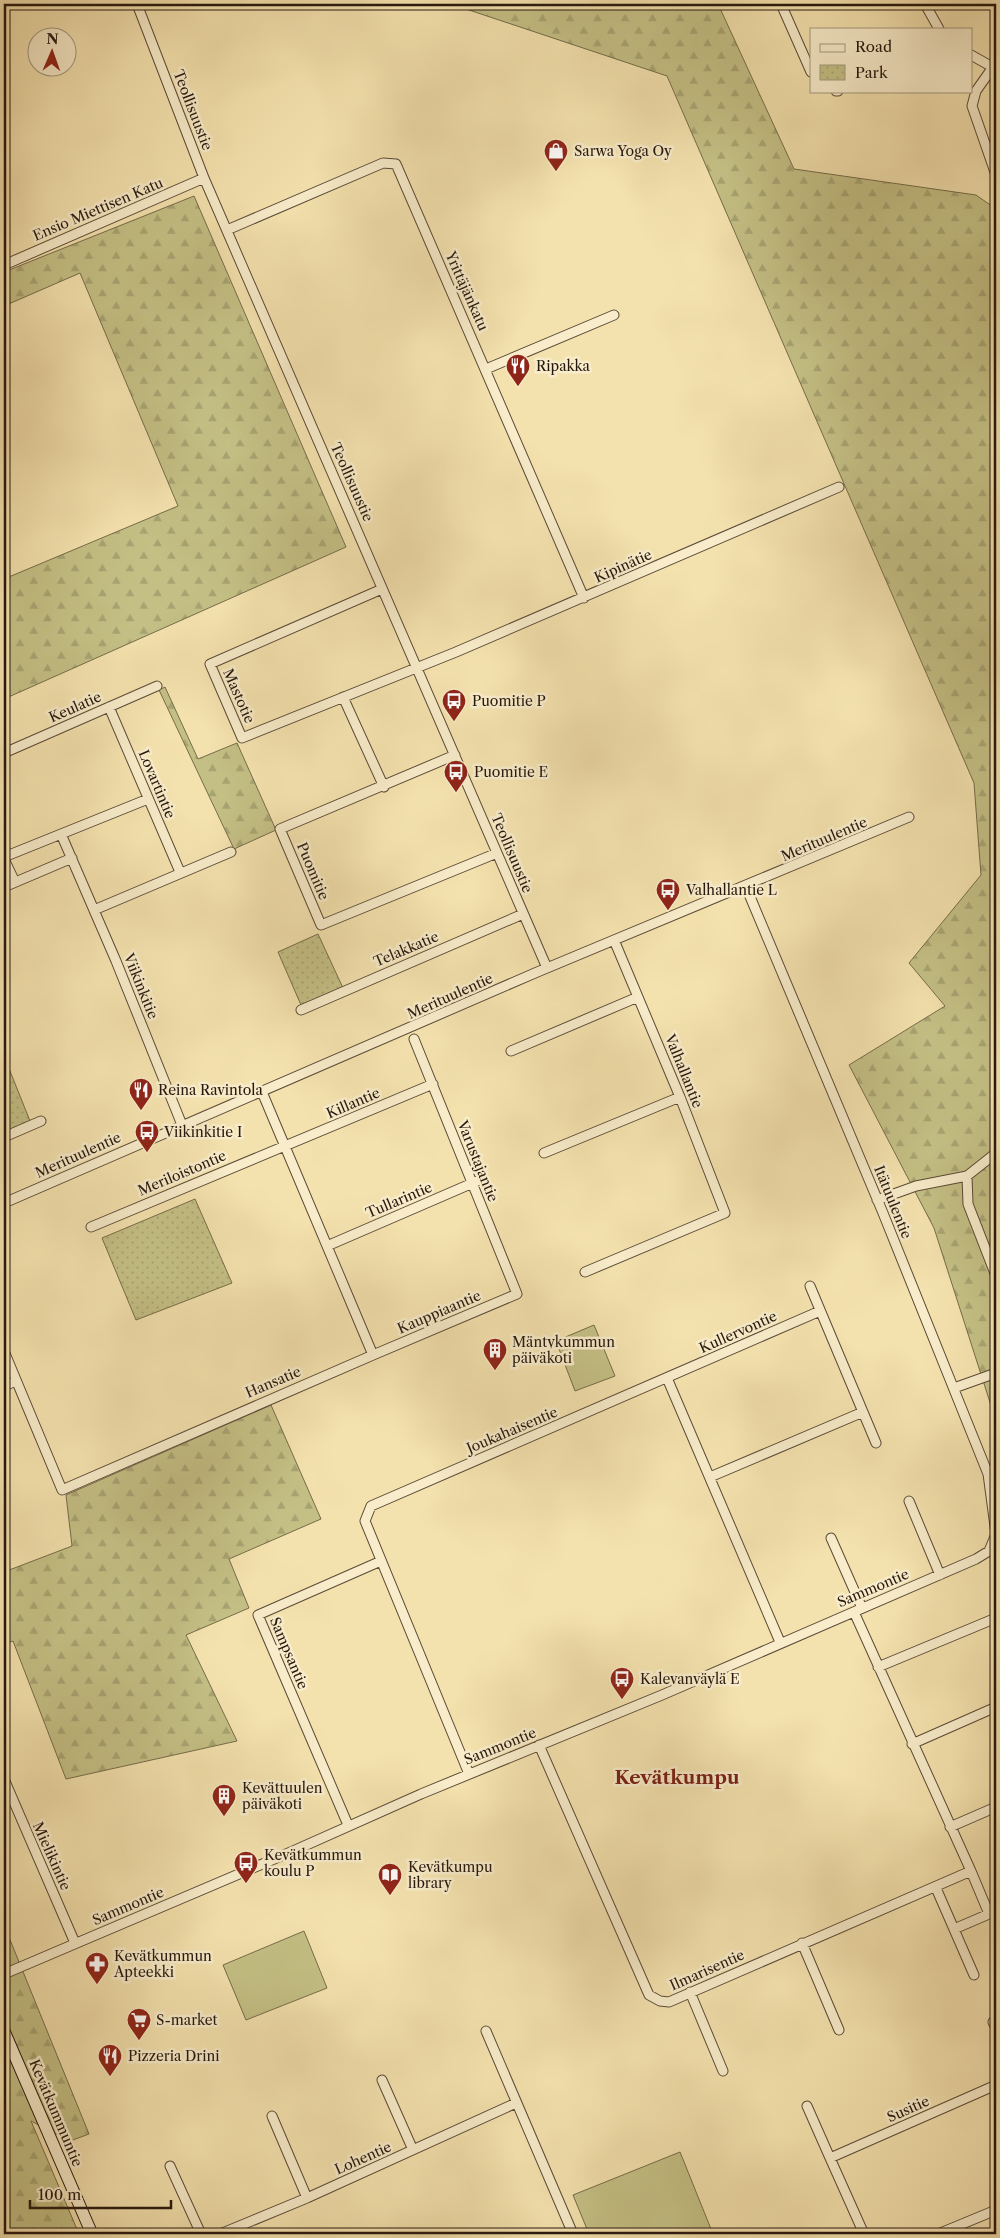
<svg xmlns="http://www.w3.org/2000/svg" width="1000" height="2238" font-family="'Libre Caslon Text',serif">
<defs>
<pattern id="forest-firs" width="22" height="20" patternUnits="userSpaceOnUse" patternTransform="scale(1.25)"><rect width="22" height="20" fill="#c4c085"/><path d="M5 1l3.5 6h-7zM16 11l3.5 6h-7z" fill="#a8a472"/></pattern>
<pattern id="park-dots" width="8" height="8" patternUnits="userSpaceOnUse" patternTransform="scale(1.25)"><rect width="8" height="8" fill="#c4c085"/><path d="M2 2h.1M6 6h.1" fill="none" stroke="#a8a472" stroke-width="1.8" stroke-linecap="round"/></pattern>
</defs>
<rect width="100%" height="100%" fill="#f4e2ae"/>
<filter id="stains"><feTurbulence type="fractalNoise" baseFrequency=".004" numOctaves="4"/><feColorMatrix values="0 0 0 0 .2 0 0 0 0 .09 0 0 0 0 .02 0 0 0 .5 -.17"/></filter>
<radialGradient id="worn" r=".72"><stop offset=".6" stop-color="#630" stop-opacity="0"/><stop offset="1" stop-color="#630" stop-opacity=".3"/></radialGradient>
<path fill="#c4c085" stroke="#766c4a" d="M594 1325 615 1376 575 1391 556 1341Z
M304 1931 327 1988 246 2020 223 1965Z
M680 2152 713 2234H589L573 2195Z"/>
<path fill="url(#forest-firs)" stroke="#766c4a" d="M451 4H718L794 169 976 195 996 209V1421L934 1228 849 1065 945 1006 909 963 981 875 974 783 667 76Z
M194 196 346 547 4 699V579L178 506 80 273 4 306V272Z
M165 687 198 759 237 743 276 830 234 849 159 690Z
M271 1405 321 1519 229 1559 249 1608 186 1635 237 1741 66 1779 13 1641 4 1644V1572L72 1546 66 1495Z
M4 1925 89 2134 70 2141 31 2121 79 2234H4Z"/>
<path fill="url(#park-dots)" stroke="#766c4a" d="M318 934 343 988 301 1005 278 952Z
M4 1056 32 1126 4 1139Z
M195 1199 232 1283 136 1320 102 1238Z"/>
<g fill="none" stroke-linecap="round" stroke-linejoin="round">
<defs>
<path id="street" d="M137 4 204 178 547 968
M781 4 811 72
M925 4 939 29
M971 55 996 69
M993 67 976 91 972 106 996 175
M836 91H838
M227 230 383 163 396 164 584 598
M4 265 204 178
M486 369 614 315
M382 589 210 664 242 738 456 652 839 487
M343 697 384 787
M109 707 180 872
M4 753 157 686
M455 755 280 829 321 925 497 853
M61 834 116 961 182 1125
M4 857 148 799
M4 859 15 882
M4 887 72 858
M94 910 231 852
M301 1010 523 914
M511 1051 638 997
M4 1137 41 1121
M544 1153 680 1097
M967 1176 968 1204 996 1276
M877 1200 916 1186 967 1176 996 1153
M4 1203 535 973 909 817
M91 1227 433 1084
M327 1246 482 1179
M585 1272 725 1213 680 1097 614 940
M810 1286 876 1443
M4 1351 62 1490 373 1355 262 1092
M373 1355 517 1294 414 1039
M667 1378 780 1642
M4 1386 16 1381
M954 1388 996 1373
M710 1477 863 1412
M909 1501 940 1575
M831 1538 862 1608
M878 1667 996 1618
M912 1744 996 1707
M539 1745 649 1995 660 2001 669 2002 971 1871 854 1612
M469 1774 365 1521 371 1506 820 1311
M4 1779 75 1943
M348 1825 258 1615 381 1561
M950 1827 996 1807
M971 1871 989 1914
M936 1888 974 1975
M954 1929 996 1911
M802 1943 839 2030
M4 1974 293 1851 421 1794 662 1695 976 1559 989 1551 996 1534 988 1474 883 1213 746 887
M690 1992 723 2071
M993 2022 996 2028
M486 2031 573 2234
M382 2080 413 2150
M807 2106 830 2158
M272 2116 307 2198
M170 2166 201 2234
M220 2234 307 2198 516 2103
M864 2234 830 2158 996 2085
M938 2234 996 2210"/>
<path id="secondary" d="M4 2031 92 2234"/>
</defs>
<use href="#street" stroke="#5a4a36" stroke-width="11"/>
<use href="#secondary" stroke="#27180e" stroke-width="13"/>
<use href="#street" stroke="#f8ecca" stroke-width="9"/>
<use href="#secondary" stroke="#f8ecca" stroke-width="11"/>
</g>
<defs>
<symbol id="shop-pin" viewBox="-11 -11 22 30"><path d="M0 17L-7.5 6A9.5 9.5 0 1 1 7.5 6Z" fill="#8f2418" stroke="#f8ecca"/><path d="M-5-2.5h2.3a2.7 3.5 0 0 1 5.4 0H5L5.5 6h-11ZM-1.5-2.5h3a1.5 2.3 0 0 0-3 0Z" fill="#fff"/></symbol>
<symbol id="restaurant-pin" viewBox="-11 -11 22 30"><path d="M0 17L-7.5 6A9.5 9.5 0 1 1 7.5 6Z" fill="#8f2418" stroke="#f8ecca"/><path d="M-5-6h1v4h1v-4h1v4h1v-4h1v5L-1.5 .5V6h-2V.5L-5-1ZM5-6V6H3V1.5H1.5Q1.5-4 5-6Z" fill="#fff"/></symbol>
<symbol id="bus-pin" viewBox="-11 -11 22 30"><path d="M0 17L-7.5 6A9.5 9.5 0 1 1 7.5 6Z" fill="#8f2418" stroke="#f8ecca"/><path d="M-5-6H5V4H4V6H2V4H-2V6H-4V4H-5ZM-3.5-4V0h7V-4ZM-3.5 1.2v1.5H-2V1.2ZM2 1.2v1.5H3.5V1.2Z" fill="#fff"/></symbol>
<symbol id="building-pin" viewBox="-11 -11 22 30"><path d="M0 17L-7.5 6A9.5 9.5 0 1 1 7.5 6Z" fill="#8f2418" stroke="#f8ecca"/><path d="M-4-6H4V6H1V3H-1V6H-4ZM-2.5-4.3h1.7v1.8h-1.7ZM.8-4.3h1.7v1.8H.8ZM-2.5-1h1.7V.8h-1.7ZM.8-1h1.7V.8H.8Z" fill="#fff"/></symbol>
<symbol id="library-pin" viewBox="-11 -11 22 30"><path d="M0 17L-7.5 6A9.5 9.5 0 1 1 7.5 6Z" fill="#8f2418" stroke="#f8ecca"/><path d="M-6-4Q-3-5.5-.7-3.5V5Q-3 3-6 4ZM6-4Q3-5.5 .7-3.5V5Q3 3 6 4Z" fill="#fff"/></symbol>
<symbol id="pharmacy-pin" viewBox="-11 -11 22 30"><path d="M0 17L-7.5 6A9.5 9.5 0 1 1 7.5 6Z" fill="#8f2418" stroke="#f8ecca"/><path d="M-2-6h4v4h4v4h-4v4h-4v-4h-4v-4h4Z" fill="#fff"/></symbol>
<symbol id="supermarket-pin" viewBox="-11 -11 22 30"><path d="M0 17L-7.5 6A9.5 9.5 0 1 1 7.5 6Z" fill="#8f2418" stroke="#f8ecca"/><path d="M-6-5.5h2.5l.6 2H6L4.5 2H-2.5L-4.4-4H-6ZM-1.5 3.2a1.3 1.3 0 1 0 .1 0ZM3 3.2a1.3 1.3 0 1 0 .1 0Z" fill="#fff"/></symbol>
</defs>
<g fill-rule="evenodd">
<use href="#shop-pin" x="542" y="137" width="28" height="38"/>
<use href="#restaurant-pin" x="504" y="352" width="28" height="38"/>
<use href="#bus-pin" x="440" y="687" width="28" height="38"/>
<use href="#bus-pin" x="442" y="758" width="28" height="38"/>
<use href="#bus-pin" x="654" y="876" width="28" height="38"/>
<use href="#restaurant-pin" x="127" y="1076" width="28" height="38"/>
<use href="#bus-pin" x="133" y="1118" width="28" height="38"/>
<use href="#building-pin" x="481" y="1336" width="28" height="38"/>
<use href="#bus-pin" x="608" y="1665" width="28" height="38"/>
<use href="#building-pin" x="210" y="1782" width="28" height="38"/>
<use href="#bus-pin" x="232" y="1849" width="28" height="38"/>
<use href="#library-pin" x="376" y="1861" width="28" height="38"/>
<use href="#pharmacy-pin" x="83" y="1950" width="28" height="38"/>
<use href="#supermarket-pin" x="125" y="2006" width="28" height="38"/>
<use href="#restaurant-pin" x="96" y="2042" width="28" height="38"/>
</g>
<g text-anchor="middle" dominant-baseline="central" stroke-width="5" stroke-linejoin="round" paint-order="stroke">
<g font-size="14" fill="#27180e" stroke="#f8ecca">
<text transform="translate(193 110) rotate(69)">Teollisuustie</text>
<text transform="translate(98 209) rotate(-23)">Ensio Miettisen Katu</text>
<text transform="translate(467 291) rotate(66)">Yrittäjänkatu</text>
<text transform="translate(352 482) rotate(66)">Teollisuustie</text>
<text transform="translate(623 566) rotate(-24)">Kipinätie</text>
<text transform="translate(239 696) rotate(66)">Mastotie</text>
<text transform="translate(75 707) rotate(-24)">Keulatie</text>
<text transform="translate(157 784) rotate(67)">Lovartintie</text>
<text transform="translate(824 839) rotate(-23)">Merituulentie</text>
<text transform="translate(512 853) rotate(67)">Teollisuustie</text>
<text transform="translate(313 871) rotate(67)">Puomitie</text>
<text transform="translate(406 949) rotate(-23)">Telakkatie</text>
<text transform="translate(141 986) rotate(68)">Viikinkitie</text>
<text transform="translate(450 996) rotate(-24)">Merituulentie</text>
<text transform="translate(684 1071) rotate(68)">Valhallantie</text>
<text transform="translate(353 1103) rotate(-23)">Killantie</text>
<text transform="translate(78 1155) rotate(-24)">Merituulentie</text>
<text transform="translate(478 1161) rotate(68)">Varustajantie</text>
<text transform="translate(182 1173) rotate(-23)">Meriloistontie</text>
<text transform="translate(399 1200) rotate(-23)">Tullarintie</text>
<text transform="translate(893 1202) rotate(68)">Itätuulentie</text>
<text transform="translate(439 1312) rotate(-23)">Kauppiaantie</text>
<text transform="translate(738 1332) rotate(-24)">Kullervontie</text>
<text transform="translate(273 1382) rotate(-23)">Hansatie</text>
<text transform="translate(512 1430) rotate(-23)">Joukahaisentie</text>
<text transform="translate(873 1588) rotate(-23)">Sammontie</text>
<text transform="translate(289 1653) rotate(67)">Sampsantie</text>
<text transform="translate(500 1746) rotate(-22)">Sammontie</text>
<text transform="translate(52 1856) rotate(66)">Mielikintie</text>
<text transform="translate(128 1906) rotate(-23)">Sammontie</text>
<text transform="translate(707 1970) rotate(-24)">Ilmarisentie</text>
<text transform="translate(908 2109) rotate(-24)">Susitie</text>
<text transform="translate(56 2113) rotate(67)">Kevätkummuntie</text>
<text transform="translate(363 2158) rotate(-24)">Lohentie</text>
</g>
<g font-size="14" fill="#27180e" stroke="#f8ecca" text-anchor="start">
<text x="574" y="151">Sarwa Yoga Oy</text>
<text x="536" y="366">Ripakka</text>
<text x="472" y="701">Puomitie P</text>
<text x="474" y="772">Puomitie E</text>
<text x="686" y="890">Valhallantie L</text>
<text x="158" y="1090">Reina Ravintola</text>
<text x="164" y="1132">Viikinkitie I</text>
<text x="512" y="1342">Mäntykummun<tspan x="512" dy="16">päiväkoti</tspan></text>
<text x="640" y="1679">Kalevanväylä E</text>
<text x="242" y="1788">Kevättuulen<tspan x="242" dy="16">päiväkoti</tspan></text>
<text x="264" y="1855">Kevätkummun<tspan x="264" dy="16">koulu P</tspan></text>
<text x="408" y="1867">Kevätkumpu<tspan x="408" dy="16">library</tspan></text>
<text x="114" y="1956">Kevätkummun<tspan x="114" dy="16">Apteekki</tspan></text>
<text x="156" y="2020">S-market</text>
<text x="128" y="2056">Pizzeria Drini</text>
</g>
<g font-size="19" font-weight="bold" fill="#7a1f14" stroke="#f8ecca">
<text x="677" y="1777">Kevätkumpu</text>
</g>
</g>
<rect width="1000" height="2238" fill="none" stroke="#f4e2ae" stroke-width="20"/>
<rect x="5" y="5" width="990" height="2228" fill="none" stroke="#27180e" stroke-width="2.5"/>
<rect x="10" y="10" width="980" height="2218" fill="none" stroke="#27180e"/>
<rect x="810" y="28" width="162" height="65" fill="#f8ecca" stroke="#a4977f"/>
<rect x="820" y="44" width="25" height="8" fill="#f8ecca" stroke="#a4977f"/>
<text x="855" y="52" font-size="15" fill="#27180e">Road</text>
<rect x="820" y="65" width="25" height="15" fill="url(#park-dots)" stroke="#a4977f"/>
<text x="855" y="78" font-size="15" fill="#27180e">Park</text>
<g transform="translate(52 52) rotate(2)"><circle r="24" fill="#f8ecca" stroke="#a4977f"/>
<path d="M0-4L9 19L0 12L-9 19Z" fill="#8f2418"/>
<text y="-8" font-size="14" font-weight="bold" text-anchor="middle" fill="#27180e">N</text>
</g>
<path d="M30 2200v8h141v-8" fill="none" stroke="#27180e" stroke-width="2.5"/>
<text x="38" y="2200" font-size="15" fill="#27180e" stroke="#f8ecca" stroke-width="4" paint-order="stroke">100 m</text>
<rect width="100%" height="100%" filter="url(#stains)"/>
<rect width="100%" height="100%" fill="url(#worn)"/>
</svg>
